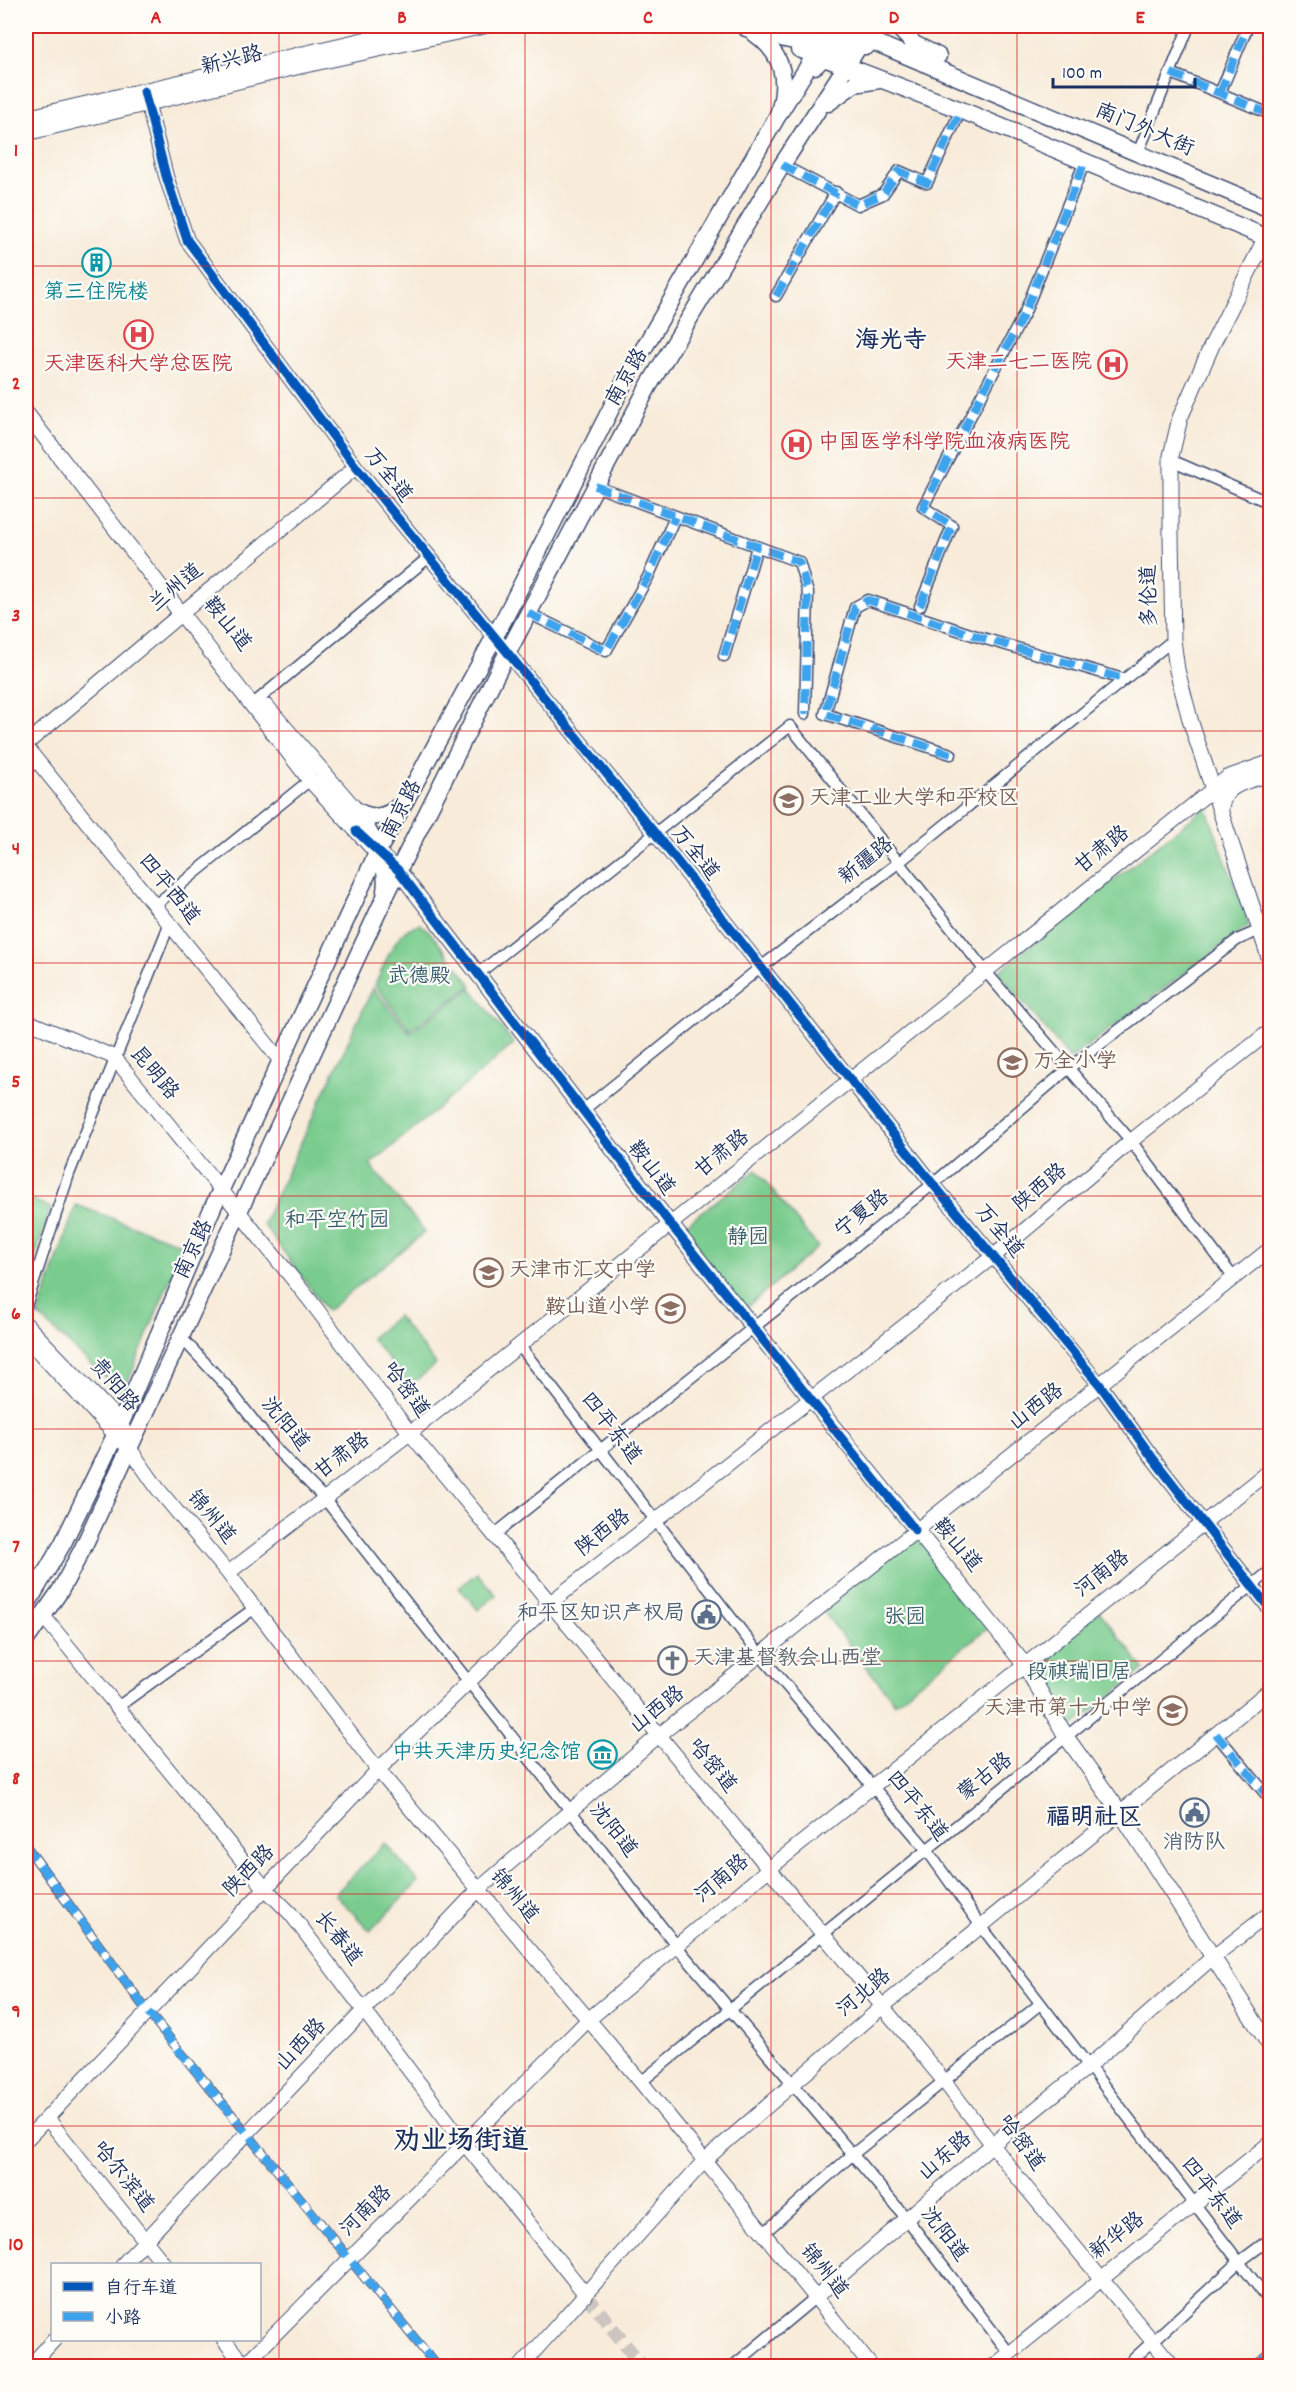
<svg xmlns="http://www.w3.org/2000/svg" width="1296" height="2392" font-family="Dekko,'LXGW WenKai TC',sans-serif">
<rect width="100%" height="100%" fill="#fdfcf7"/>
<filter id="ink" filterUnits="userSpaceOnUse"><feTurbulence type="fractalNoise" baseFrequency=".0167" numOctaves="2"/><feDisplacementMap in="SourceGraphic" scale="12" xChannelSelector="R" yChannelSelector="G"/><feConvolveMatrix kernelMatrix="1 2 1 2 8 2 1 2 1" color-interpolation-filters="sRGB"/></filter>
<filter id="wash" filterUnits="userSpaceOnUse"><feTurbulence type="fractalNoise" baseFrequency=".008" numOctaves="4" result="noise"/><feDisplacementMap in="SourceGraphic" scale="24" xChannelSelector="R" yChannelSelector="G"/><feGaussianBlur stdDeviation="1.35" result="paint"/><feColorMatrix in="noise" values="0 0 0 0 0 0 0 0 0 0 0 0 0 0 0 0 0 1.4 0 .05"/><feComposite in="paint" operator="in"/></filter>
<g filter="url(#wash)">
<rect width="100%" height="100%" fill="#f8ebd9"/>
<path fill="#79cc8e" stroke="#4a7e76" stroke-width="1.5" d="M1206 807 1249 925 1070 1059 998 972Z
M420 924 429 931 472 985 410 1030 375 985C385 965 395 928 420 924Z
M373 988 410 1033 471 988 514 1044 370 1165 425 1232 327 1311 263 1224Z
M756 1170 818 1247 742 1311 679 1230Z
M26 1197 51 1208 26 1285Z
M76 1205 184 1245 123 1394 38 1315Z
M397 1316 436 1364 410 1386 371 1338Z
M914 1534 989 1627 895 1703 822 1610Z
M477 1573 496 1595 478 1610 459 1587Z
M1099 1611 1144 1669 1066 1732 1025 1668Z
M385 1843 418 1882 370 1931 335 1894Z"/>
</g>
<g filter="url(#ink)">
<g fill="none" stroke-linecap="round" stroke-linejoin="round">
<path stroke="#ccc5c0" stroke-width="14" stroke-dasharray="14 7" stroke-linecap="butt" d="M586 2295 642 2366"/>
<defs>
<path id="pedestrian" d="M26 1846 147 2011 437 2366
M1255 2366 1270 2353"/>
<path id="minor" d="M1171 73 1270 114
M1220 93 1248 26
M1138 153 1189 26
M782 165 858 205 883 194 899 171 927 183 961 110
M776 296 836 192
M1171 460 1270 503
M595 486 799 562 808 593 805 714
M920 606 952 526 923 507 1025 312 1085 161
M528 613 606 651 648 577 675 517
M724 656 757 547
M252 705 429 557
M951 754 825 714 855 607 868 600 979 637 1123 679
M154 906 310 780
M479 973 790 726 986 972 1131 1141 1233 1277
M582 1111 761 967 898 863 1173 640
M26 1306 69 1174 169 925
M180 1336 229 1389 274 1447 324 1498 684 1955 907 2219 1010 2354
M519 1345 761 1656 927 1850 981 1926 1270 2302
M494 1535 933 1184 1069 1068 1237 940 1260 930
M116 1708 255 1608
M1216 1734 1270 1799
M641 2082 1270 1571
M764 2233 853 2154 1040 2004
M733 2366 816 2297
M1126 2366 1239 2262 1270 2239"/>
<path id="tertiary" d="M145 93 166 176 187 240 356 467 654 832 933 1184 1100 1385 1152 1457 1270 1609
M26 744 356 467
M26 747 280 1060
M1221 813C1222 783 1246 783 1270 774
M26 1021 114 1057 309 1299 410 1433 944 2081 1014 2173 1173 2366
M26 1324 121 1423 130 1449 158 1489 228 1573 378 1770 641 2082 871 2366
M26 1338 122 1442
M228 1573 410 1433 1228 777 1270 762
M44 1617 264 1887 291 1914 465 2144 586 2295
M47 2118 164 2264
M26 2140 378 1770 550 1603 995 1255 1131 1141 1270 1031
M123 2264 479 1889 658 1736 1270 1249
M816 2297 994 2143 1089 2066 1213 1957 1270 1913
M224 2340 245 2366
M30 2366 54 2340
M243 2366 589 2019 770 1868 1270 1470
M521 2366 705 2160 882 2007 1270 1690
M994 2366 1270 2143"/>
<path id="secondary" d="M26 118 424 26
M26 133 296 67 484 26
M1266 237 1212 345 1180 418 1171 456V536L1173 640 1177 670 1191 723 1270 960
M26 413 310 780 377 853 398 870 671 1225 1024 1664 1067 1738 1120 1812 1270 2046
M267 707 361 816
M26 2362 29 2366"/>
<path id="primary" d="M897 26 914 44 938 56
M855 34 1270 209
M815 66C829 51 846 43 867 46
M846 66 961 110 1270 239
M828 103 854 84 879 80
M353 808C370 833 390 860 385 891
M354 809C371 820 385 819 400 805
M26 1606 63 1543 121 1423 212 1209 377 853 503 621 625 381 778 115 833 26
M26 1640 60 1591 82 1550 383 901 499 669 648 387 782 165 872 26"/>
<path id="trunk" d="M746 28C786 39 827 57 862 26
M754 33C784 54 789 81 778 115
M799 49 846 66"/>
</defs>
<use href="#pedestrian" stroke="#3c4b70" stroke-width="10"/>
<use href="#minor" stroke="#3c4b70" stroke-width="13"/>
<use href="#tertiary" stroke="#3c4b70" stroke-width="16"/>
<use href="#secondary" stroke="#3c4b70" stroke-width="17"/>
<use href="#primary" stroke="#3c4b70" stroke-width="19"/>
<use href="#trunk" stroke="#3c4b70" stroke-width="19"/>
<use href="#pedestrian" stroke="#fff" stroke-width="8"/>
<use href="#minor" stroke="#fff" stroke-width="10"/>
<use href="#tertiary" stroke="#fff" stroke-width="14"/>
<use href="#secondary" stroke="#fff" stroke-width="15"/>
<use href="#primary" stroke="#fff" stroke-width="16"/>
<use href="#trunk" stroke="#fff" stroke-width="16"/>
<path stroke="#3da3ed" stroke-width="8" stroke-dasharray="15 8" stroke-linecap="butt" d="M1182 26 1188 28
M1171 73 1270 114
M1220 93 1248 26
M782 165 858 205 883 194 899 171 927 183 961 110
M776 296 836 192
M595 486 799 562 808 593 805 714
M920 606 952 526 923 507 1025 312 1085 161
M528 613 606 651 648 577 675 517
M724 656 757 547
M951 754 825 714 855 607 868 600 979 637 1123 679
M1216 1734 1270 1799
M26 1846 147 2011 437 2366
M1255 2366 1270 2353"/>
<defs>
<path id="cycleway" d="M144 91 166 176 187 240 356 467 654 832 933 1184 1100 1385 1152 1457 1270 1609
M356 831 398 870 671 1225 915 1530"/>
</defs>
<use href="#cycleway" stroke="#fdfcf7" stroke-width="13"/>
<use href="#cycleway" stroke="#0057b8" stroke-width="9"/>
</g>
</g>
<path fill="none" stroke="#d62828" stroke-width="1.5" stroke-opacity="0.55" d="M279 26V2366M525 26V2366M771 26V2366M1017 26V2366M26 266H1270M26 498H1270M26 731H1270M26 963H1270M26 1196H1270M26 1429H1270M26 1661H1270M26 1894H1270M26 2126H1270"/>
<defs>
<symbol id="building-ring" viewBox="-11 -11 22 22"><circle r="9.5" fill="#fdfcf7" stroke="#0f9aa8" stroke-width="1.5"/><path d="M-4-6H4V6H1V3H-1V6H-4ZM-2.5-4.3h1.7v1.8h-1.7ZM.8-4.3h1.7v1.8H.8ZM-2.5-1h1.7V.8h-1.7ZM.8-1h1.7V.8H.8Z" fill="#0f9aa8"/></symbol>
<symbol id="hospital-ring" viewBox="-11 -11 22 22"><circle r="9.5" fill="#fdfcf7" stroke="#e0444e" stroke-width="1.5"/><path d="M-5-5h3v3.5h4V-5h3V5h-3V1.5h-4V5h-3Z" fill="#e0444e"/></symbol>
<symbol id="university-ring" viewBox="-11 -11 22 22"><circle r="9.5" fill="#fdfcf7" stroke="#8d6e63" stroke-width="1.5"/><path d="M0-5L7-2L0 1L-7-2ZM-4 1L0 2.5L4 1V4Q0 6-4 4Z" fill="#8d6e63"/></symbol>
<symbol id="school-ring" viewBox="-11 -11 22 22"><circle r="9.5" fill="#fdfcf7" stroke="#8d6e63" stroke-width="1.5"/><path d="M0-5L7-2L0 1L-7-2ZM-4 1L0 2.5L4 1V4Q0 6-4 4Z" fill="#8d6e63"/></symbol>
<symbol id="civic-ring" viewBox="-11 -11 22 22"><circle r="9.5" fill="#fdfcf7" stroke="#5c6f8a" stroke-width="1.5"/><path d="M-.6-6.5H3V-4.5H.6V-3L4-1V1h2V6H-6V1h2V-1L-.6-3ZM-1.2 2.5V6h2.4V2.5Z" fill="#5c6f8a"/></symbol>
<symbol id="church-ring" viewBox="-11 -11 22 22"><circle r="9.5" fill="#fdfcf7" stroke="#6b7280" stroke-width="1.5"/><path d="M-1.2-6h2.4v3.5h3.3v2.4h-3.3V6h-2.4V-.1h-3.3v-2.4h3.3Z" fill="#6b7280"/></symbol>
<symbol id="museum-ring" viewBox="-11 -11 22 22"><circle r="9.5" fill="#fdfcf7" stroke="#0f9aa8" stroke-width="1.5"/><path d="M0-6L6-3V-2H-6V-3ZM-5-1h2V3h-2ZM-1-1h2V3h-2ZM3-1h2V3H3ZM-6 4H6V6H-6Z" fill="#0f9aa8"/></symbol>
</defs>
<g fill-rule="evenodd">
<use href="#building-ring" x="80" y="246" width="33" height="33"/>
<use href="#hospital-ring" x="122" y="318" width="33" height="33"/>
<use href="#hospital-ring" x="1096" y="348" width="33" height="33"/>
<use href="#hospital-ring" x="780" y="428" width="33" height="33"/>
<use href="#university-ring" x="772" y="784" width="33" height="33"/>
<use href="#school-ring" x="996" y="1046" width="33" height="33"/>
<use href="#school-ring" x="472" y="1256" width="33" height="33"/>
<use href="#school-ring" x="654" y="1292" width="33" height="33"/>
<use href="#civic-ring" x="690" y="1598" width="33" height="33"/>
<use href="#church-ring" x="656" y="1644" width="33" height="33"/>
<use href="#school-ring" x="1156" y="1694" width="33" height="33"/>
<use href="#museum-ring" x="586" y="1738" width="33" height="33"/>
<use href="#civic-ring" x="1178" y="1796" width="33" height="33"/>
</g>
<g text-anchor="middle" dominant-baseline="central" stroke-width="4.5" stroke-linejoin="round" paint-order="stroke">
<g font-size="21" fill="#1b2f5e" stroke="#fdfcf7">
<text transform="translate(232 62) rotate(-14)">新兴路</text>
<text transform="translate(1144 131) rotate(23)">南门外大街</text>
<text transform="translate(628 378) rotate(-60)">南京路</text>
<text transform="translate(387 476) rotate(51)">万全道</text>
<text transform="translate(177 589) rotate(-40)">兰州道</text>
<text transform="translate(1151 596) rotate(-91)">多伦道</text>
<text transform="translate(226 625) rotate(51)">鞍山道</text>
<text transform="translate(403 810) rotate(-63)">南京路</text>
<text transform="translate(1103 851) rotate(-39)">甘肃路</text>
<text transform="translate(694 854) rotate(51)">万全道</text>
<text transform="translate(867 862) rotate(-38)">新疆路</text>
<text transform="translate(168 890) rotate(51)">四平西道</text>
<text transform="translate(153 1074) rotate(50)">昆明路</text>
<text transform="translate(723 1155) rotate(-39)">甘肃路</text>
<text transform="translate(650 1169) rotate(52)">鞍山道</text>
<text transform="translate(1041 1189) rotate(-40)">陕西路</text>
<text transform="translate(863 1215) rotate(-39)">宁夏路</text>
<text transform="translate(998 1232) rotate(50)">万全道</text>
<text transform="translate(195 1250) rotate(-65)">南京路</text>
<text transform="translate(113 1386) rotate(50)">贵阳路</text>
<text transform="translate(405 1391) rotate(53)">哈密道</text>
<text transform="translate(1037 1408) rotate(-38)">山西路</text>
<text transform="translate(284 1425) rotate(50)">沈阳道</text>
<text transform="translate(610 1429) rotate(52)">四平东道</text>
<text transform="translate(343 1457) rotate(-37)">甘肃路</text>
<text transform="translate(210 1518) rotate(50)">锦州道</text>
<text transform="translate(604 1534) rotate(-38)">陕西路</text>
<text transform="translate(956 1546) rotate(50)">鞍山道</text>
<text transform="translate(1103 1575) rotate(-38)">河南路</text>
<text transform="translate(658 1711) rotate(-38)">山西路</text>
<text transform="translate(711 1767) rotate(50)">哈密道</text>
<text transform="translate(986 1778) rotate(-39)">蒙古路</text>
<text transform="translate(916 1807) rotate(51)">四平东道</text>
<text transform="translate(612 1831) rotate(51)">沈阳道</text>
<text transform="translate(250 1872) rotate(-46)">陕西路</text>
<text transform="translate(723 1880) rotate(-40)">河南路</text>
<text transform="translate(513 1897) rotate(50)">锦州道</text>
<text transform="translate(337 1939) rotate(52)">长春道</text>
<text transform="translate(865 1994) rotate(-40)">河北路</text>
<text transform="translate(302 2046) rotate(-47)">山西路</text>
<text transform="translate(1020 2144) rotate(53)">哈密道</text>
<text transform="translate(946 2157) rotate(-41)">山东路</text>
<text transform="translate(122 2178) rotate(51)">哈尔滨道</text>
<text transform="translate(1210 2194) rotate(52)">四平东道</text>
<text transform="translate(367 2212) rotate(-45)">河南路</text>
<text transform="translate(943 2235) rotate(52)">沈阳道</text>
<text transform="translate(1118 2237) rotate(-38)">新华路</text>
<text transform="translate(823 2272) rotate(51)">锦州道</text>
</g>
<g font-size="21" fill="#0d838f" stroke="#fdfcf7">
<text x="96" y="294">第三住院楼</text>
<text x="581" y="1754" text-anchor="end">中共天津历史纪念馆</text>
</g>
<g font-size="21" fill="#be3a42" stroke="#fdfcf7" text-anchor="end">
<text x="1092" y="364">天津二七二医院</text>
<text x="138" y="366" text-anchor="middle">天津医科大学总医院</text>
<text x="818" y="444" text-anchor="start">中国医学科学院血液病医院</text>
</g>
<g font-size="21" fill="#785e54" stroke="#fdfcf7" text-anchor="start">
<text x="809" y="800">天津工业大学和平校区</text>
<text x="1033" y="1063">万全小学</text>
<text x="509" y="1272">天津市汇文中学</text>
<text x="650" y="1309" text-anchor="end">鞍山道小学</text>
<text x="1152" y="1710" text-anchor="end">天津市第十九中学</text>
</g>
<g font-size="21" fill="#375e6c" stroke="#fdfcf7">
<text x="419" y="978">武德殿</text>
<text x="337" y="1222">和平空竹园</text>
<text x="748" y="1239">静园</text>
<text x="905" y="1619">张园</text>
<text x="1079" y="1674">段祺瑞旧居</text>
</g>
<g font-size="21" fill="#4e5e75" stroke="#fdfcf7" text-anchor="end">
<text x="685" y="1615">和平区知识产权局</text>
<text x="1194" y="1844" text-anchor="middle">消防队</text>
</g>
<g font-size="21" fill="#5b616d" stroke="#fdfcf7" text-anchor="start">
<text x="693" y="1660">天津基督教会山西堂</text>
</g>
<g font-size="24" font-weight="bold" fill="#1b2f5e" stroke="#fdfcf7">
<text x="891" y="342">海光寺</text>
<text x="1094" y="1819">福明社区</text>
</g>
<g font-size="27" font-weight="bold" fill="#1b2f5e" stroke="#fdfcf7">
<text x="461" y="2142">劝业场街道</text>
</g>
</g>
<rect width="1296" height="2392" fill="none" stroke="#fdfcf7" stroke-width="66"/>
<rect x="51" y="2263" width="210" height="78" fill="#fdfcf7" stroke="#a3aaba" stroke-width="1.5"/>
<rect x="63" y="2282" width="30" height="9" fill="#0057b8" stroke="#a3aaba" stroke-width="1.5"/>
<text x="105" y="2293" font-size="18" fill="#1b2f5e">自行车道</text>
<rect x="63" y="2312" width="30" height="9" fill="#3da3ed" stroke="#a3aaba" stroke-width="1.5"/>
<text x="105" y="2323" font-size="18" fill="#1b2f5e">小路</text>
<path d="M1053 78v9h142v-9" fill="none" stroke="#1b2f5e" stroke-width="3"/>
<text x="1062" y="78" font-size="18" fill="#1b2f5e" stroke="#fdfcf7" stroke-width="4.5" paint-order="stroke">100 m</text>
<rect x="33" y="33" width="1230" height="2326" fill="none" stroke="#d62828" stroke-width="2"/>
<g font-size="20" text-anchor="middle" font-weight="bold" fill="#d62828">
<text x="156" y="23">A</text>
<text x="402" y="23">B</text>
<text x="648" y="23">C</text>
<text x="894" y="23">D</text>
<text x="1140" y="23">E</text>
<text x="16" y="156">1</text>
<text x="16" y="389">2</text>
<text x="16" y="621">3</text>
<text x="16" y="854">4</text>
<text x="16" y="1087">5</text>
<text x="16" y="1319">6</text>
<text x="16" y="1552">7</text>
<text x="16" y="1784">8</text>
<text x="16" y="2017">9</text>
<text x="16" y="2250">10</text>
</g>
</svg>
